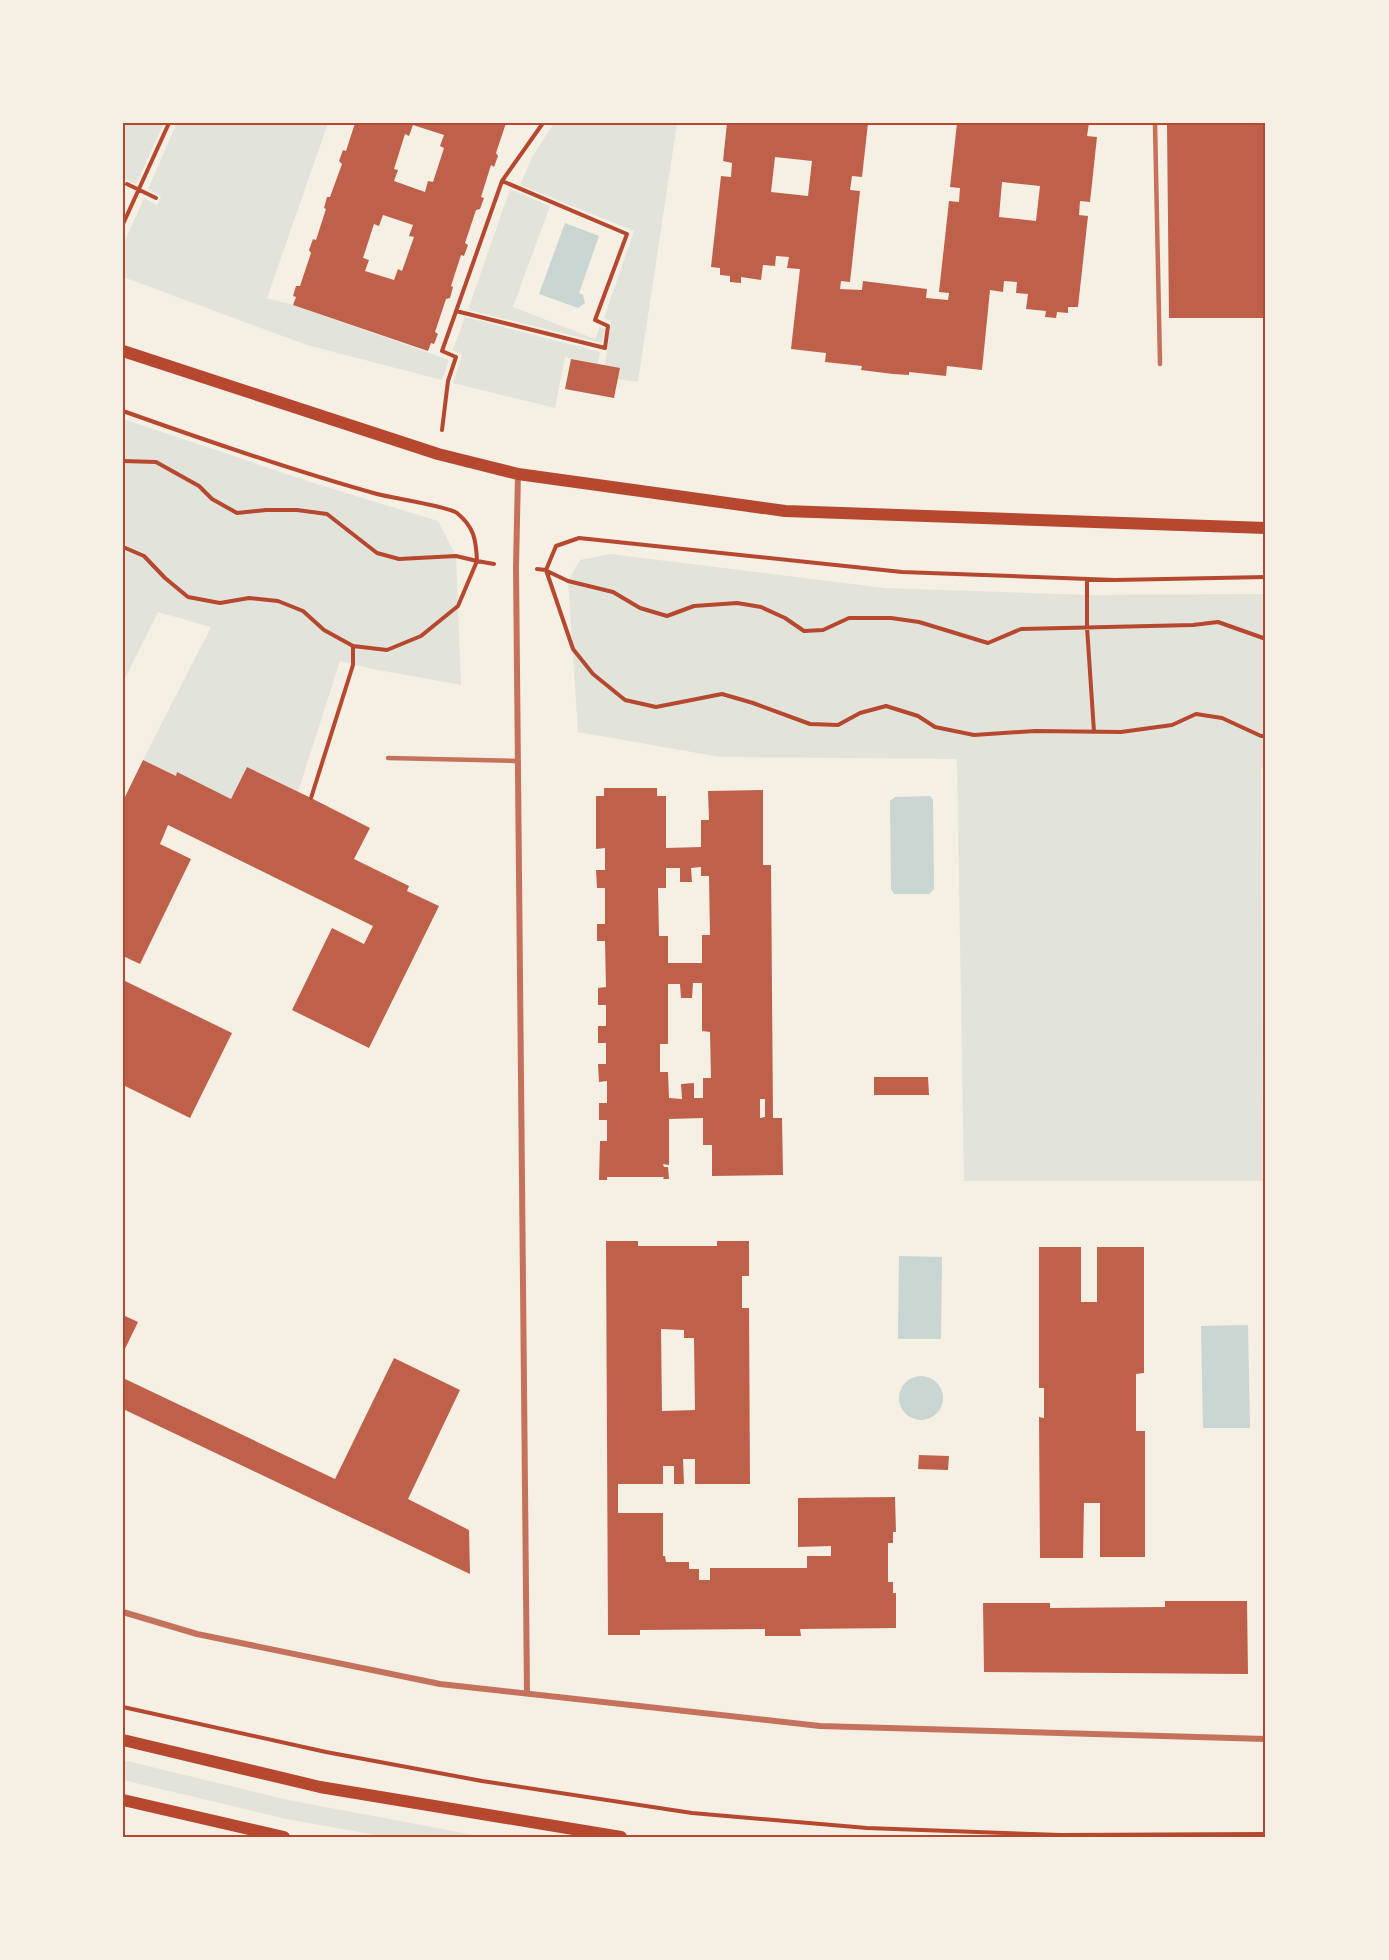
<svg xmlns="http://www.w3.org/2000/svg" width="1389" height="1960" font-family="'Fira Sans Condensed',sans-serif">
<rect width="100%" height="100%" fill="#f6efe4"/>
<path fill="#e2e4dc" d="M123 123H164L136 184 126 179 123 186Z
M177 123H328L267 298 293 305 449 360 442 380 307 345 123 277V245L144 198 157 205 161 196 148 189Z
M554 123H677L638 382 617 379 619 368 605 365 611 321 604 318 634 231 520 185 532 157Z
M510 189 550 206 513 307 595 339 600 327 605 329 602 343 468 310Z
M465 317 600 352 598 364 565 357 555 408 453 383 462 355 453 350Z
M123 419 320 485 438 521 456 556 461 685 373 669 340 661 298 792 247 767 231 799 178 773 176 776 143 760 211 627 158 612 123 682Z
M610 554 885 588 1087 595 1266 594V767L1261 768 1263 1181H964L957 759 720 757 578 732 568 581 580 560Z
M123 1760 288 1800 485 1837H387L286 1819 123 1780Z"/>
<path fill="#c9d6d2" d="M565 223 599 236 579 293 583 295 585 303 578 308 539 294Z
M930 796 933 800 934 889 929 894H894L891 889 890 801 895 797Z
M899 1256 942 1257 941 1339H898Z
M1248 1325 1250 1428H1203L1201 1326Z
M899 1398a22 22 0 1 1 44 0a22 22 0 1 1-44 0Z"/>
<path fill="#bf614a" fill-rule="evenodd" d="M355 123H506L496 153 498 156 494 167 491 165 481 197 484 198 480 209 476 210 465 243 468 245 464 256 461 255 451 286 453 287 450 298 446 299 435 332 438 334 434 344 431 343 428 351 293 305 296 297 293 296 296 286H300L311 253 309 250 313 239 316 240 326 209 324 208 327 197H330L342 164 339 161 343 150 346 151ZM413 125 444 135 440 146 444 148 433 182 428 181 425 192 394 181 398 170 394 169 405 134 409 136ZM383 215 413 225 409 236 414 237 402 271 398 269 394 280 365 271 369 260 363 258 374 224 379 226Z
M727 123H868L862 177 852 176 850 190 860 191 850 282 841 281 840 289 862 290 863 281 927 289 926 298 948 300 949 293 939 292 949 201 959 202 960 188 950 187 957 123H1089L1087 136 1097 137 1090 202 1080 201 1079 215 1088 216 1078 307H1068V313L1057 312 1056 318 1045 317 1046 311 1026 309 1028 294 1016 293 1017 282 1004 281 1003 292 990 290 982 370 947 366 946 376 909 372V375L893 374 861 370 862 366 825 362 826 353 791 349 800 269 787 268 789 257 776 256 775 266 763 265 761 280 741 277V283L730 282V276L720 275V268L711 267 721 176 731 177 732 163 723 161ZM775 157 812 161 808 196 771 192ZM1002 182 1040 186 1036 221 999 217Z
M1167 123H1266V318H1169Z
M571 359 620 368 614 398 565 389Z
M143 760 176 776 177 772 231 799 247 767 311 798 370 828 354 859 409 886 407 891 439 906 369 1048 292 1010 332 928 364 944 373 926 168 825 160 844 191 859 140 964 123 956V801Z
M604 788H657V796H666V848L701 847V820H709L708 791 763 790V865H771L773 1118H782L783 1175 712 1176V1145H703V1118L669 1119V1165L663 1164 664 1167H668L669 1179H663L664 1177H607V1180H599L600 1141H607V1120H599V1103H607V1081L599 1082 598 1064H606V1043H598V1026H606V1005H598V988L606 987 605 941H597V924H605V888H597L596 870H605V848L596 849V796H604ZM701 867V876H709L710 935H702V963H668V936H659L658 888H666V868H680V882H692L691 868ZM693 983H702V1031L710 1032 711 1078H703V1098H694V1083L681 1084 682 1099 669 1098 668 1072H660V1044H668V984H680L681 998H692ZM760 1099H765V1117L760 1118Z
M123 980 232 1033 190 1118 123 1085Z
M874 1077H928L929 1095H874Z
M606 1241H638V1246H717V1241H749V1276H742V1308H749L750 1484H695V1459H683L684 1484H674V1466H663V1484H618V1513H663V1556H665L666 1562H689V1569H699V1580H710V1568H807V1556H831V1546L798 1547V1498L895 1497 896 1532H893V1543H888V1582H893V1593H896V1628L800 1629 801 1636H765V1629L640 1630V1635H608ZM661 1329 684 1330V1338H694L695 1410 662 1411Z
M1039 1247H1081V1302H1097V1247H1144V1373L1136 1374V1431H1145V1557H1100V1503H1084L1083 1558H1040L1039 1417 1044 1418V1388H1039Z
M123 1315 138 1322 123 1353Z
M394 1358 460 1390 408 1499 469 1530 470 1574 123 1409V1378L335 1479Z
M919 1455 949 1456 948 1470 918 1469Z
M1165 1601H1247L1248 1674 984 1672 983 1603H1050V1608L1165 1607Z"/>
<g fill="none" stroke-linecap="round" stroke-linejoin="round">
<path stroke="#b5482f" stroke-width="4" d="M127 184 156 198
M123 224 169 123
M456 311 605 348 608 326 595 320 627 234 502 181
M123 411C207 441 291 470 377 494 392 498 448 506 457 513 474 527 476 539 477 561L494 564
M442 430 448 381 456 357 442 351 502 181 543 123
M123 461 156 462 199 486 212 499 237 513 266 510H297L327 514 377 553 399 559 456 556 477 561 458 606 421 636 387 650 353 646 324 630 303 611 278 601 249 598 220 603 188 597 165 578 144 556 123 547
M537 569 546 570 556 546 579 538 902 572 1115 580 1266 577
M546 570 573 649 593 674 625 700 656 707 722 694 753 703 810 724 838 725 860 713 886 706 918 716 935 727 974 735 1035 731 1121 732 1172 725 1196 714 1222 718 1261 736H1266
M547 571 568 581 613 592 640 608 667 616 694 606 737 603 761 607 785 618 804 631 823 630 849 618H891L919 622 988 643 1021 629 1193 625 1218 622 1266 639
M1087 579V627L1094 732
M311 798 353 665V646
M123 1707 326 1752 482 1781 692 1813 867 1828 1061 1835 1266 1834"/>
<path stroke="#c5725c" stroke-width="4.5" d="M1155 123 1160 364
M388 758 517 761"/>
<path stroke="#c5725c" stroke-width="6" d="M518 474 516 567 527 1693
M123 1612 197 1634 440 1684 820 1726 1266 1739"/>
<path stroke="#b5482f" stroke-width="12" d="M123 351 438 454 518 474 785 511 1266 528
M123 1740 320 1787 621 1837
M123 1800 284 1837"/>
</g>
<rect width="1389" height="1960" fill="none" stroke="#f6efe4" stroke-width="249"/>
<rect x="124" y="124" width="1140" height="1712" fill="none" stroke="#b5482f" stroke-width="2"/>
</svg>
